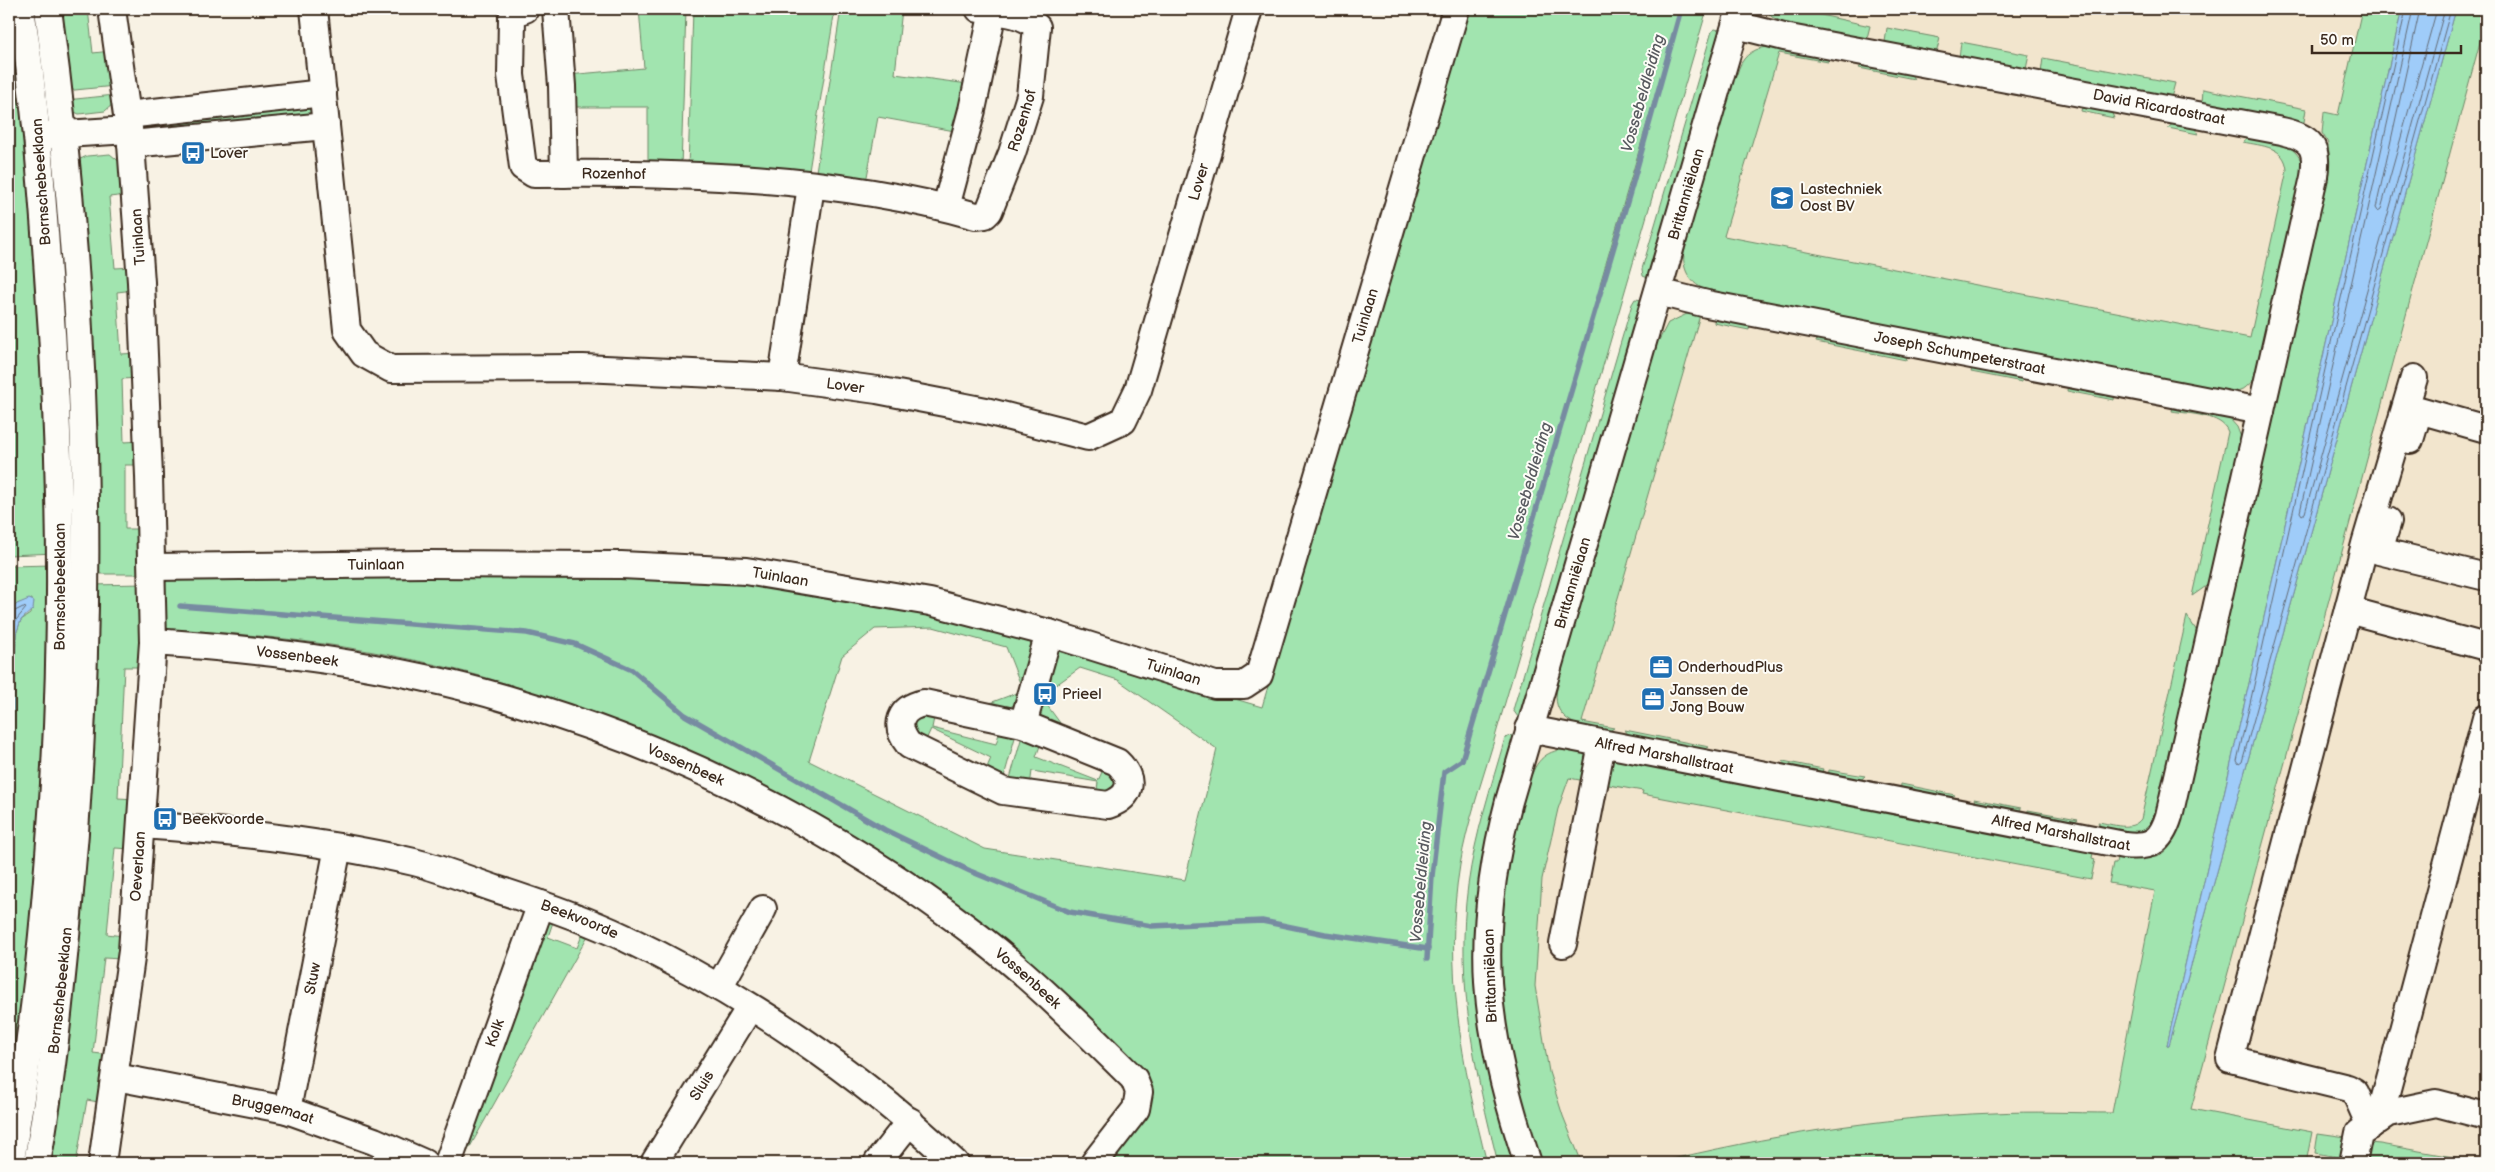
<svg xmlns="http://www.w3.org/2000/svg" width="2495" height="1172" viewBox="0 0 2495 1172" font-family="'Balsamiq Sans',sans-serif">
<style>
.built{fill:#f2e5cd}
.green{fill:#a1e4af;stroke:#6e8766;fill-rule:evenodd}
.water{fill:#9fccf9;stroke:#778ba1}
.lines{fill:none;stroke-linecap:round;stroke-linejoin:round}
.shore{stroke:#636b76;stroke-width:1}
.stream{stroke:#778ba1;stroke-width:5.5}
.minor-casing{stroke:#3b2a1e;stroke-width:30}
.minor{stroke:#fdfcf7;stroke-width:26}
.labels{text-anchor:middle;stroke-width:4;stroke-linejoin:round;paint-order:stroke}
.street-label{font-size:15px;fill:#3b2a1e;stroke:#fdfcf7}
.poi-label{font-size:15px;fill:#3b2a1e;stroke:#fdfcf7;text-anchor:start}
.water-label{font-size:16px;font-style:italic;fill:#595b60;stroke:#fdfcf7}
</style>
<rect width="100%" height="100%" fill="#f8f2e4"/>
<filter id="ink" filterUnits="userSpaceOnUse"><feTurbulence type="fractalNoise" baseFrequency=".02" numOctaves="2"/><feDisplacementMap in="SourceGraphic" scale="10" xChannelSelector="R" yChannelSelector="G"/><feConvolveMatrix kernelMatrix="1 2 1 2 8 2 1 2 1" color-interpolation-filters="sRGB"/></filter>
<g filter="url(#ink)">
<path class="built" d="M1751,9h735v1154h-929l-50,-338z"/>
<g class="green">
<path d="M9,9h8l38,544 -46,2z"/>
<path d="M54,9h34l5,44 18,-2 4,35 -50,5z"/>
<path d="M639,9h47l-5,159 -33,-4v-57h-78l-2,-32 76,-7z"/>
<path d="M693,9h142l-27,168 -120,-9z"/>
<path d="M841,9h61l-7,65 73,10 -8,48 -82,-15 -12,65 -51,-4z"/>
<path d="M1466,9h241l-214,735c-12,40 -26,80 -33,121 -17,101 2,201 27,298h-384l41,-78 -358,-286 -68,-35 -3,6c-63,-28 -126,-58 -192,-81 -112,-37 -240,-54 -358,-60l-7,-36 9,-13 115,-2 409,1 50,3 178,27 114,33 -10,40 -3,1 -14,-36 -73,-20 -58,2 -33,27 -33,105 176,88 200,31 32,-131 -99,-69 -38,-12 -34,24 10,-40 3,-3 17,3 186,55zM1674,31l-41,151 -32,103 -1,-1z"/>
<path d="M1765,9h29l76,17 -3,12 -80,-10v-4l-15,-7z"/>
<path d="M2362,9h40l-235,1036h2l287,-1036h30v11l-295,1089 121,23 -6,31h-650c111,-27 224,-46 338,-50 39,-2 79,0 118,0l43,-222 -46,-8 4,-20h3l1,-6c22,-6 41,13 56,-16l156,-687 -1,-11 -6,-10 2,-21 14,3z"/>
<path d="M1887,28l53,10 -4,16 -50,-9 -1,-3z"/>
<path d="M1715,29l8,2 -73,248 -7,-3 -1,-7 70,-238z"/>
<path d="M1961,42l68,13 -3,14 -3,2 -64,-13z"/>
<path d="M1767,47l58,7 4,5 -1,3 -49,-9 -55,183 526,102 37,-168c-2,-24 -25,-24 -44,-28l9,-8c26,9 45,8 53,37l-47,205 -13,12 -13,5 -523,-98v-4c-19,-6 -29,-23 -24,-42l-3,-2 51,-174 4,1c4,-16 14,-25 30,-27z"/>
<path d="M2043,58l132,25 -4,15 -130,-25z"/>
<path d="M1864,62l44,8 6,9 -55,-11z"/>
<path d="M2203,89l103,20 -2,13 -2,1 -100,-19z"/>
<path d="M115,95l-2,9 -8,7 -26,3 -7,-3 -6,-11z"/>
<path d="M2083,102l26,5 5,11 -33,-7z"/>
<path d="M313,105v12l-165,21 -9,-12z"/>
<path d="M2177,120l15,3 6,11 -30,-6z"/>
<path d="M110,154l11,9 6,32 -18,2 6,71 18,-1 1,23 -17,2 4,62 17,-1 1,25 -17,1 2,63 17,-1 1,24h-17v64h18l1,45h-53l-13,-414 9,-4z"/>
<path d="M1635,299l9,1 -122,418 -4,-1 -5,-7 119,-406z"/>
<path d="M1687,314l13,1 -118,407 32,6 -11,7c-24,-9 -55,-16 -45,-50l-4,-1 101,-345 4,1 9,-17z"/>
<path d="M1715,314l35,7 -1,9 -35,-7z"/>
<path d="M1818,334l90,17 -2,9 -90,-18z"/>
<path d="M1973,364l50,10 -1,8 -51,-10z"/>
<path d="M2068,383l47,9 -1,8 -47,-9z"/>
<path d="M2174,403l55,15 8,9 5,13 -30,142 -20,14 36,-164c-6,-18 -40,-18 -56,-21z"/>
<path d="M52,565l-1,173 -42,399v-367l3,-29 4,-107 5,-14 9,-6 2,-15 -15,5 -8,8v-46z"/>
<path d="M144,584l-3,83h-17l-6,131 17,1 -4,50 -16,-1 -8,86 16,2 -2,23 -17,-1 -11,95 17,2 -6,48 -17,-3 -11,63h-34l49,-578z"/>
<path d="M2187,616l13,20 -38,169c-18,35 -24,29 -60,26l-4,-9c15,2 33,10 43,-3z"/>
<path d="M1019,692l-3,11 -10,7 -19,-6z"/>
<path d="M1042,699l2,2 19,26 -21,-6 -3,-10z"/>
<path d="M935,713l-3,15 64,16 4,-14 16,4 -13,46 -18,-8 6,-14 -60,-29 -6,13 -10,-5 -4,-16 3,-4z"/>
<path d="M1625,730l84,17 -10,6 -67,-13z"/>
<path d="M1513,735l3,1 -19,64 2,311 16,52h-17c-23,-91 -43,-183 -30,-278 7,-50 23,-98 37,-147z"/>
<path d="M1022,736l19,7 -5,14 62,24 6,-14 7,3 8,20 -23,7 2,-15 -66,-11 -2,15 -21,-4z"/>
<path d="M1576,748l11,7 -2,26 -16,-3 -11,31 -16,70 -7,107 14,86 14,44 19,47h-41c-34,-85 -51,-183 -40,-275 5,-38 18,-77 27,-115l4,1c7,-19 23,-28 43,-22z"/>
<path d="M1614,758l477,93 2,2 -1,5 3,1 -4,20 -449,-85 1,-3 -40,-7 7,-25z"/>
<path d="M1783,761l40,8 -2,8 -35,-7z"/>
<path d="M1829,770l36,6 -9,8 -28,-5z"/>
<path d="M1901,784l54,11 -9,6 -46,-9z"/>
<path d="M1974,799l47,9 -2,7 -40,-7z"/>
<path d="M2028,810l50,9 -9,6 -42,-8z"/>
<path d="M554,919l-6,18 29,11 7,-18 6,2 -129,231 84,-241z"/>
<path d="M2318,1133l28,4 -3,21 -28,-5z"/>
<path d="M2369,1143l11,1 106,19h-114l-8,-1z"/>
</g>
<g class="water">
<path d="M2402,9h54l-287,1036h-2z"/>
<path d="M29,599l5,2 -1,8 -12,11 -5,14 -4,107 -3,29v-158l8,-8z"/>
</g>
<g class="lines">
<g class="shore">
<path d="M2406,9l-169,752 2,3 3,-2 209,-753"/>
<path d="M2413,9l-113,503 2,3 3,-2 140,-504"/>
<path d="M2420,9l-44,199 2,3 3,-2 56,-200"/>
<path d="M9,614l14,-7 3,1 -14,17 -3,74"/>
</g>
<g class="stream">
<path d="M180,606l347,27 48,11 57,26 53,45 200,115 85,41 100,41 82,14 110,-5 63,13 103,15"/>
<path d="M1427,959l5,-83 12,-104 18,-12 171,-578 48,-173"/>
</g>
<defs>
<g id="minor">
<path id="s1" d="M314,9l33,321 17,24 27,15 192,-1 199,9 95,13 109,21 102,26 35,-16 15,-31 111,-381"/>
<path id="s2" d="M525,9l-8,3 -5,6 -1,57 12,92 11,7c145,-2 303,2 442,42l9,-1 4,-4 23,-58 18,-57 7,-69c-14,-15 -39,-15 -58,-18"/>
<path d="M556,9l6,77 2,88"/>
<path d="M127,115l196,-22"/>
<path d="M49,135l80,-5"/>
<path d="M131,144l195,-18"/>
<path d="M946,207l26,-97 21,-99"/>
<path id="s3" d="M1658,292l49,12 554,107"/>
<path d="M782,377l29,-191"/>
<path d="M2410,440l9,-30 67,19"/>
<path d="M2388,521l-9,30 107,26"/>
<path id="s4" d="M152,567l274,-3 195,1 125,6 184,31 119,31 166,52h29l15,-10 197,-666"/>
<path d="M2348,610l138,37"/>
<path id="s5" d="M153,642c119,8 239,23 354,57 170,50 331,130 472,238 56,43 105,93 155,142l5,13 -3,17 -42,54"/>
<path d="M924,703l99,21 94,38c19,18 14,35 -9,43l-105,-14 -94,-46c-16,-20 -9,-37 15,-42z"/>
<path d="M1023,724l26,-91"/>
<path id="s6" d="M1529,729l595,116c27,3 37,-3 45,-29l145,-639c4,-30 -2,-39 -32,-46l-498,-94 -48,-12"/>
<path id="s7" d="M141,825c93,6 183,16 273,37 28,7 55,18 82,27 43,14 87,29 127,48 121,57 235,135 332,226"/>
<path d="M1563,944l39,-200"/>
<path d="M719,987l44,-78"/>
<path id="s8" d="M116,1077l171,33 87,31 50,22"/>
<path id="s9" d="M287,1110l51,-263"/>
<path d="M2379,1120l107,-402"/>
<path d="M2370,1126l-15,-34 -7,-4 -118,-29 135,-515 49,-166"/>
<path id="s10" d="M11,1163c5,-42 14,-84 19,-126 10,-69 16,-140 21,-209 14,-184 11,-369 -3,-553 -6,-89 -13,-178 -27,-266"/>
<path id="s11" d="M37,1163c15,-82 23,-165 31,-248 29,-302 21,-606 -20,-906"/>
<path id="s12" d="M102,1163l30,-212 21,-309 -4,-166 -8,-194 -10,-138 -19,-135"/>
<path id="s13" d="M448,1163l93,-259"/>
<path id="s14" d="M654,1163l96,-156"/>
<path d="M877,1163l33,-42"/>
<path id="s15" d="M1528,1163c-45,-132 -55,-226 -19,-362l231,-792"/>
<path d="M2353,1163l6,-30 30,-20 47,-10 50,13"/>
</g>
</defs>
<use href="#minor" class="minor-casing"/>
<use href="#minor" class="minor"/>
</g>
</g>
<defs>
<symbol id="bus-square" viewBox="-11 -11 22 22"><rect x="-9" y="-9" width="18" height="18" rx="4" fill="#1f6fb2" stroke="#fdfcf7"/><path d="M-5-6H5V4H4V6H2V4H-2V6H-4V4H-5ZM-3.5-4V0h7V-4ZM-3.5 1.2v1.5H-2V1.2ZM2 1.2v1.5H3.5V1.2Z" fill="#fff"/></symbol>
<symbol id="school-square" viewBox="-11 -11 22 22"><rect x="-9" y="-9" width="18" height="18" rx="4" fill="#1f6fb2" stroke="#fdfcf7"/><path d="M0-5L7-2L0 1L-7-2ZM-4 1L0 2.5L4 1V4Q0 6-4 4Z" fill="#fff"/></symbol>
<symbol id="office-square" viewBox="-11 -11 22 22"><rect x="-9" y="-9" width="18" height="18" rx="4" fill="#1f6fb2" stroke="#fdfcf7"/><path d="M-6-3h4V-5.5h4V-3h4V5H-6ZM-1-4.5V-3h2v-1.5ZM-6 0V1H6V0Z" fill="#fff"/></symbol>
</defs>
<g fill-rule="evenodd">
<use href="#bus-square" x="179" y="139" width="28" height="28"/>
<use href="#school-square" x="1768" y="184" width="28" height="28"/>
<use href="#office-square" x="1647" y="653" width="28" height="28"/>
<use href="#bus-square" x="1031" y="680" width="28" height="28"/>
<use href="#office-square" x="1639" y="685" width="28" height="28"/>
<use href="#bus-square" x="151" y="805" width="28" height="28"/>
</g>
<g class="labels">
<g class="street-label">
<text transform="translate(2159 107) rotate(11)" y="5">David Ricardostraat</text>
<text dy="5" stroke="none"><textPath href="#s2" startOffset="736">Rozenhof</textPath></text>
<text dy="5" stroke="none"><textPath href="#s2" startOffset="259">Rozenhof</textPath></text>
<text dy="5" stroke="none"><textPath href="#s1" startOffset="1376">Lover</textPath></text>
<text transform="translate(41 182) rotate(-94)" y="5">Bornschebeeklaan</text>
<text dy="5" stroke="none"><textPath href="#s15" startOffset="1001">Brittanniëlaan</textPath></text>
<text transform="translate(138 237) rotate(-94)" y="5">Tuinlaan</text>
<text dy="5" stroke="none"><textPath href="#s4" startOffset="1499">Tuinlaan</textPath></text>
<text dy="5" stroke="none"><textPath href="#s3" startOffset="308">Joseph Schumpeterstraat</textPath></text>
<text dy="5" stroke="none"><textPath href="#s1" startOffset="838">Lover</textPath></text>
<text dy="5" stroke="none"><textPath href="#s4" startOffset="224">Tuinlaan</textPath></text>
<text dy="5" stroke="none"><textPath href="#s4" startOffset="629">Tuinlaan</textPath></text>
<text dy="5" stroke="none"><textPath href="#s15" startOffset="596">Brittanniëlaan</textPath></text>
<text dy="5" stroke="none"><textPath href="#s10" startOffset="579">Bornschebeeklaan</textPath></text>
<text dy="5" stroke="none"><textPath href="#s5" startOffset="145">Vossenbeek</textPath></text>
<text dy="5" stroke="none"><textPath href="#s4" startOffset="1034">Tuinlaan</textPath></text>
<text dy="5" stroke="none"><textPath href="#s6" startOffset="138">Alfred Marshallstraat</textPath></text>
<text dy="5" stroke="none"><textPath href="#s5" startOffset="550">Vossenbeek</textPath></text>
<text dy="5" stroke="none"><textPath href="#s6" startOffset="542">Alfred Marshallstraat</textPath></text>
<text dy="5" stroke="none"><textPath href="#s12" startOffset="299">Oeverlaan</textPath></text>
<text dy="5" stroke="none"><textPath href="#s7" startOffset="451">Beekvoorde</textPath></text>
<text transform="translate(1490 976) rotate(-92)" y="5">Brittanniëlaan</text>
<text dy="5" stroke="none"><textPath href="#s9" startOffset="134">Stuw</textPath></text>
<text dy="5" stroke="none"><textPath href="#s5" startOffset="955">Vossenbeek</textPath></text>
<text dy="5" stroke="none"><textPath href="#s11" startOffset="174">Bornschebeeklaan</textPath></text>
<text dy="5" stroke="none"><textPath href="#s13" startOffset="138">Kolk</textPath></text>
<text dy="5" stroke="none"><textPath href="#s14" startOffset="91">Sluis</textPath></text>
<text dy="5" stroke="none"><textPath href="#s8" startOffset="160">Bruggemaat</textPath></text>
</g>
<g class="poi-label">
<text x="210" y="158">Lover</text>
<text x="1800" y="194">Lastechniek<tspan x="1800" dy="17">Oost BV</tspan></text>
<text x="1678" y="672">OnderhoudPlus</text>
<text x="1670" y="695">Janssen de<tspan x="1670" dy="17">Jong Bouw</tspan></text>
<text x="1062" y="699">Prieel</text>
<text x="182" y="824">Beekvoorde</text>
</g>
<g class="water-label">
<text transform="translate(1642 93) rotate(-74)" y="6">Vossebeldleiding</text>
<text transform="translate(1529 481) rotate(-74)" y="6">Vossebeldleiding</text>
<text transform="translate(1420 882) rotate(-85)" y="6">Vossebeldleiding</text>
</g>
</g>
<rect width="2495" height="1172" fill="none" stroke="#fdfcf7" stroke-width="30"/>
<rect x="15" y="15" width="2465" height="1142" fill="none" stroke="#3b2a1e" stroke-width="2" filter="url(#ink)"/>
<path d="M2312 45v8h149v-8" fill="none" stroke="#3b2a1e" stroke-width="2.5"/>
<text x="2320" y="45" font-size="15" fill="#3b2a1e" stroke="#fdfcf7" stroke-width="4" paint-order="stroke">50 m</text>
</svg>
